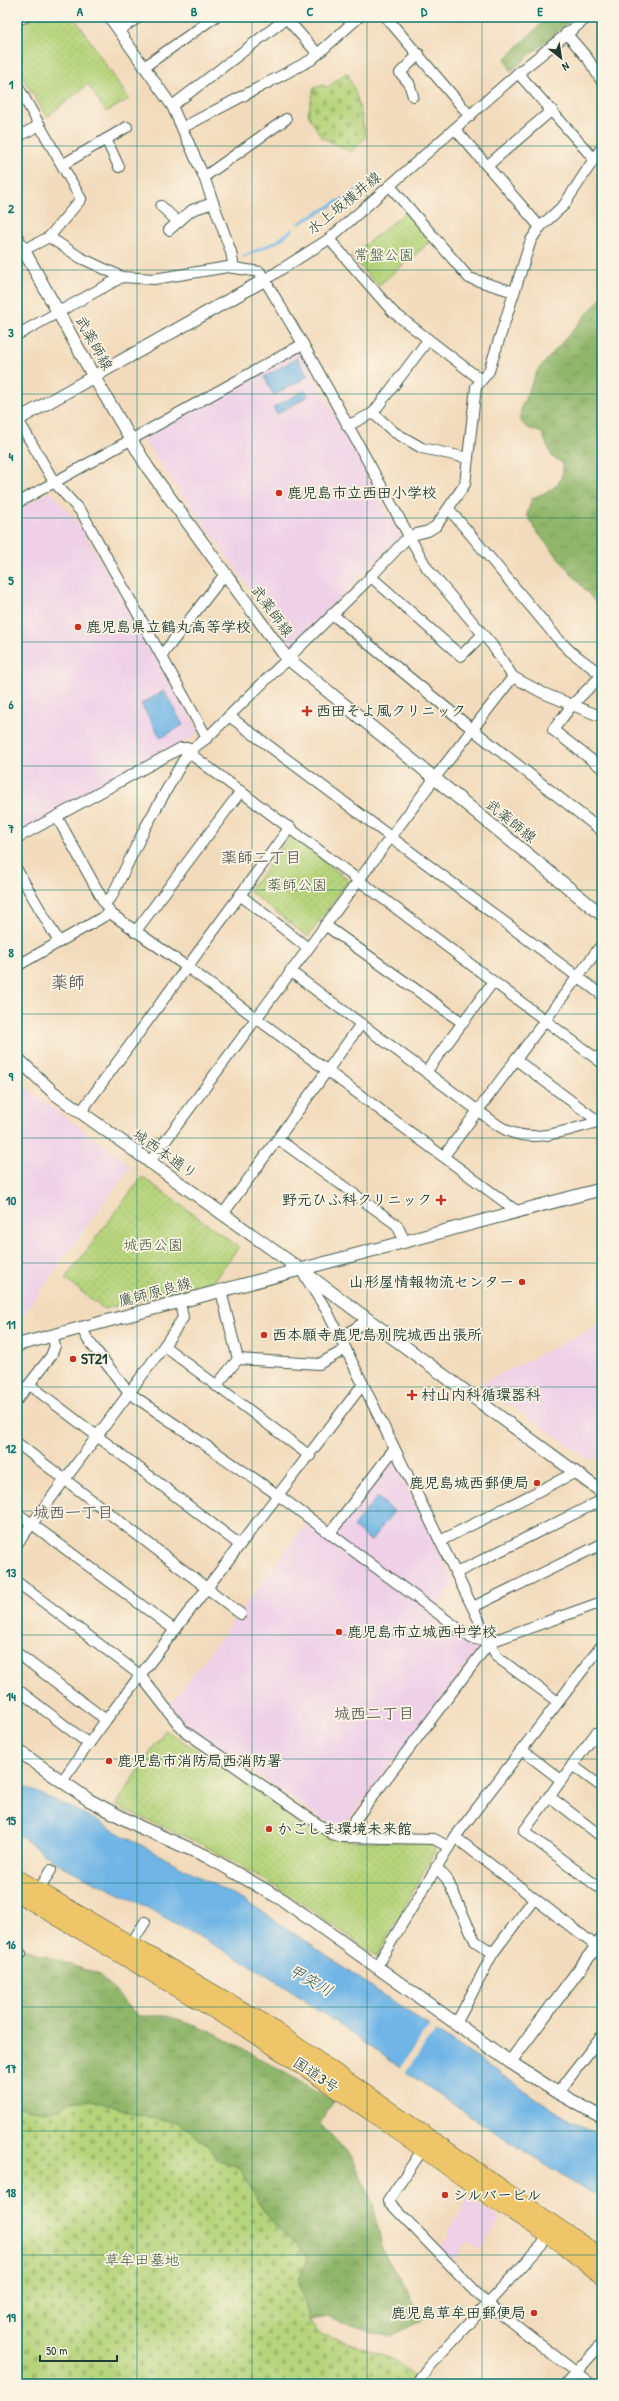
<svg xmlns="http://www.w3.org/2000/svg" width="619" height="2401" viewBox="0 0 619 2401" font-family="'Patrick Hand','Klee One',sans-serif">
<style>
.built{fill:#eed0e7}
.grass{fill:url(#grass-dots);stroke:#6a8858}
.forest{fill:url(#forest-crowns);stroke:#587a50}
.cemetery{fill:url(#cemetery-stones);stroke:#6a8858}
.water{fill:#6fb5e6;stroke:#47798d}
.pier{fill:#f2dbbc}
.lines{fill:none;stroke-linecap:round;stroke-linejoin:round}
.stream{stroke:#6fb5e6;stroke-width:3}
.minor-casing{stroke:#3f5548;stroke-width:12}
.tertiary-casing{stroke:#3f5548;stroke-width:14}
.trunk-casing{stroke:#3f5548;stroke-width:18}
.minor{stroke:#fff;stroke-width:10}
.tertiary{stroke:#fff;stroke-width:12}
.trunk{stroke:#eec569;stroke-width:17}
.grid{fill:none;stroke:#0f766e;stroke-width:1;stroke-opacity:0.55}
.poi-dot{fill:#c8321e;stroke:#fcf5e5;stroke-width:1.5}
.labels{text-anchor:middle;stroke-width:3.5;stroke-linejoin:round;paint-order:stroke}
.street-label{font-size:15px;fill:#1f3d34;stroke:#fcf5e5}
.park-label{font-size:15px;fill:#3d5b42;stroke:#fcf5e5}
.poi-label{font-size:15px;font-weight:bold;fill:#1f3d34;stroke:#fcf5e5;text-anchor:start}
.neighbourhood-label{font-size:16px;font-weight:bold;fill:#646466;stroke:#fcf5e5}
.water-label{font-size:16px;font-style:italic;fill:#335b60;stroke:#fcf5e5}
.quarter-label{font-size:17px;font-weight:bold;fill:#646466;stroke:#fcf5e5}
.neatline{fill:none;stroke:#0f766e;stroke-width:1.5}
.grid-label{font-size:13px;text-anchor:middle;font-weight:bold;fill:#0f766e}
</style>
<defs>
<pattern id="grass-dots" width="8" height="8" patternUnits="userSpaceOnUse"><rect width="8" height="8" fill="#b6d47b"/><path d="M2 2h.1M6 6h.1" fill="none" stroke="#9cb76b" stroke-width="1.8" stroke-linecap="round"/></pattern>
<pattern id="forest-crowns" width="20" height="18" patternUnits="userSpaceOnUse"><rect width="20" height="18" fill="#90b66b"/><path d="M2 6a3 3 0 1 1 6 0M12 15a3 3 0 1 1 6 0" fill="none" stroke="#759559"/></pattern>
<pattern id="cemetery-stones" width="16" height="16" patternUnits="userSpaceOnUse"><rect width="16" height="16" fill="#b6d47b"/><path d="M2 7V4a2 2 0 0 1 4 0v3zM10 15v-3a2 2 0 0 1 4 0v3z" fill="#9cb76b"/></pattern>
</defs>
<rect width="100%" height="100%" fill="#fcf5e5"/>
<filter id="ink" filterUnits="userSpaceOnUse"><feTurbulence type="fractalNoise" baseFrequency=".025" numOctaves="2"/><feDisplacementMap in="SourceGraphic" scale="8" xChannelSelector="R" yChannelSelector="G"/><feConvolveMatrix kernelMatrix="1 2 1 2 8 2 1 2 1" color-interpolation-filters="sRGB"/></filter>
<filter id="wash" filterUnits="userSpaceOnUse"><feTurbulence type="fractalNoise" baseFrequency=".012" numOctaves="4" result="noise"/><feDisplacementMap in="SourceGraphic" scale="16" xChannelSelector="R" yChannelSelector="G"/><feGaussianBlur stdDeviation="0.9" result="paint"/><feColorMatrix in="noise" values="0 0 0 0 0 0 0 0 0 0 0 0 0 0 0 0 0 1.4 0 .05"/><feComposite in="paint" operator="in"/></filter>
<g filter="url(#wash)">
<rect width="100%" height="100%" fill="#f2dbbc"/>
<g class="built">
<path d="M297,350l4,2 100,184 -110,110 -149,-208z"/>
<path d="M50,491l29,33 119,205v5l-181,101v-325z"/>
<path d="M17,1081l114,85 -114,157z"/>
<path d="M602,1324v131l-12,5 -110,-76z"/>
<path d="M389,1460h4l62,124 -25,30 48,36 -134,176 -9,3 -149,-104 -16,-20 137,-182 23,17z"/>
<path d="M469,2198l32,21 -20,30 -13,-8 -15,19 -13,-13 11,-13 -3,-2 1,-4z"/>
</g>
<g class="grass">
<path d="M36,17h38l55,82 -23,13 -18,-28 -41,33 -30,-49v-44z"/>
<path d="M406,212l25,29 -53,45 -27,-30z"/>
<path d="M290,836l59,44 -41,57 -59,-46z"/>
<path d="M142,1177l97,70 -26,34 -109,28 -39,-30z"/>
<path d="M165,1730l177,111 90,2 3,8 -57,104h-3c-53,-38 -105,-75 -163,-105 -31,-17 -65,-28 -96,-45z"/>
</g>
<g class="forest">
<path d="M535,17h40l-64,54 -6,-12 38,-37z"/>
<path d="M602,297v313l-66,-79 -9,-16 5,-17c19,-7 32,-12 31,-35l-11,-6 -10,-24 -16,-6 -6,-7 1,-12 16,-37z"/>
<path d="M17,1946l83,29 38,41h29l50,18 117,67 -14,23 32,33 21,46 10,49 41,67 -35,18 -61,-20 -19,3 -10,-40 8,-22c-7,-13 -18,-18 -28,-29 -17,-18 -27,-39 -39,-61l-24,-9 -11,-17 -29,-20 -27,-4 -58,-18 -22,2 -7,6 -16,3 -29,-4z"/>
</g>
<g class="cemetery">
<path d="M347,72l10,25 9,40 -15,15 -30,-15 -13,-23 6,-26 10,-3 3,3z"/>
<path d="M91,2100l58,18 27,4 29,20 11,17 24,9c12,22 22,43 39,61 10,11 21,16 28,29l-8,22 10,40 14,15 72,24 18,16 4,9h-400v-277l29,4 16,-3 7,-6z"/>
</g>
<g class="water">
<path d="M297,358l11,18 -34,19 -10,-18z"/>
<path d="M305,390l3,6 -31,18 -4,-6z"/>
<path d="M164,691l19,34 -22,13 -20,-34z"/>
<path d="M377,1497l17,14 -23,30 -18,-14z"/>
<path d="M17,1783l65,30 175,95 163,112 143,96 39,21v61l-32,-17 -119,-78 -180,-126 -132,-74 -79,-38 -43,-31z"/>
</g>
<path class="pier" d="M430,2025l7,4 -32,44 -6,-4z"/>
<g class="lines">
<g class="stream">
<path d="M300,223l55,-31 22,-8"/>
<path d="M244,256l34,-15 14,-11"/>
</g>
</g>
</g>
<g filter="url(#ink)">
<g class="lines">
<defs>
<g id="minor">
<path d="M109,17l63,89 32,71 27,75 3,16"/>
<path d="M386,17l84,99"/>
<path d="M287,19l31,35"/>
<path d="M17,20l8,-3"/>
<path d="M119,30l20,-13"/>
<path d="M566,33l22,26 14,23"/>
<path d="M144,67l71,-50"/>
<path d="M518,73l76,86"/>
<path d="M17,85l64,114 -32,38 -25,13"/>
<path d="M413,96l-4,-13 -9,-10 19,-19"/>
<path d="M172,106l116,-89"/>
<path d="M182,128l129,-68 48,-43"/>
<path d="M455,129l85,98"/>
<path d="M17,137l23,-12"/>
<path d="M106,139l13,28"/>
<path d="M602,147l-38,58 -24,22 -9,13 -42,131 -13,16 -11,97 -29,42 -8,5 -19,5 18,32 65,77 21,32 30,16 59,24"/>
<path d="M62,165l65,-38"/>
<path d="M487,166l65,-56"/>
<path d="M204,177l82,-58"/>
<path d="M390,186l79,92 45,14"/>
<path d="M161,206l17,16"/>
<path d="M169,230l23,-20 21,-7"/>
<path d="M49,237l32,21 41,19 32,2 74,-12 32,5 43,72 106,192 -44,47 -136,133 -22,22 -19,14 -43,76 -33,68 -7,7"/>
<path d="M329,239l64,73 88,68"/>
<path d="M266,279l63,-40 189,-166 70,-56"/>
<path d="M17,335l105,-58"/>
<path d="M373,413l21,19 28,16 46,10"/>
<path d="M17,418l37,64 28,31 125,225"/>
<path d="M347,426l26,-13 55,-73"/>
<path d="M17,503l286,-159"/>
<path d="M449,509l109,130 12,12 32,24 -29,29 -20,26 49,38"/>
<path d="M370,576l91,80 21,-21"/>
<path d="M332,614l140,115 130,102"/>
<path d="M162,655l63,-81"/>
<path d="M229,716l373,279"/>
<path d="M188,752l414,311"/>
<path d="M57,817l53,96 77,54 331,245"/>
<path d="M17,838l164,-90h12"/>
<path d="M17,870l42,72"/>
<path d="M240,895l68,53"/>
<path d="M325,925l138,98"/>
<path d="M135,932l106,-141"/>
<path d="M17,966l93,-53"/>
<path d="M290,971l187,139c10,7 20,16 31,21 30,13 64,-3 94,-10"/>
<path d="M515,1059l83,62"/>
<path d="M426,1072l67,-90"/>
<path d="M80,1113l210,-286"/>
<path d="M278,1139l119,86 8,17"/>
<path d="M444,1156l158,-212"/>
<path d="M149,1163l285,-384 79,-102"/>
<path d="M223,1214l138,-190"/>
<path d="M303,1273l24,38 170,346 61,45"/>
<path d="M81,1327l7,13 40,52 150,103 193,143 19,4"/>
<path d="M341,1338l26,-18"/>
<path d="M164,1346l146,110"/>
<path d="M238,1359l81,5 27,-15"/>
<path d="M30,1385l210,160"/>
<path d="M216,1386l22,-27 -17,-68"/>
<path d="M17,1400l34,-44 4,-10 -3,-11"/>
<path d="M17,1443l224,171"/>
<path d="M17,1513l158,117"/>
<path d="M330,1533l64,-84"/>
<path d="M440,1541l136,-69"/>
<path d="M17,1544l147,-198 19,-28 -3,-16"/>
<path d="M456,1573l146,-73"/>
<path d="M17,1582l123,93 43,55 149,104 10,3 92,2 15,8"/>
<path d="M473,1607l129,-63"/>
<path d="M17,1653l89,67"/>
<path d="M17,1689l72,55"/>
<path d="M602,1737l-6,-4 -72,98 78,59"/>
<path d="M522,1750l39,30"/>
<path d="M572,1765l30,22"/>
<path d="M62,1781l44,-61 257,-336"/>
<path d="M549,1796l53,41"/>
<path d="M342,1837l148,-195 112,-40"/>
<path d="M455,1837l141,109"/>
<path d="M436,1867l11,12 28,62 18,12 -37,71"/>
<path d="M39,1890l12,-20"/>
<path d="M131,1944l14,-22"/>
<path d="M17,1949l4,5"/>
<path d="M493,1953l41,-54"/>
<path d="M376,1967l79,-130 147,-192"/>
<path d="M558,2093l44,-58"/>
<path d="M423,2149l-35,52 100,103 103,80"/>
<path d="M423,2384l-3,-6 9,-12 113,-121 7,-15"/>
<path d="M566,2384l36,-41"/>
</g>
<g id="tertiary">
<path d="M17,238l77,139 54,91 138,189 316,258"/>
<path d="M17,420l249,-141"/>
<path d="M17,1058l37,35 247,177 301,222"/>
<path d="M17,1345l585,-156"/>
<path d="M17,1750l72,50 53,28 64,28 77,44 227,162 48,31 44,24"/>
<path d="M510,2062l92,-123"/>
</g>
<g id="trunk">
<path d="M17,1878l244,143 341,237"/>
<path d="M17,1893l236,140 118,79 122,87 71,46 38,31"/>
</g>
</defs>
<use href="#minor" class="minor-casing"/>
<use href="#tertiary" class="tertiary-casing"/>
<use href="#trunk" class="trunk-casing"/>
<use href="#minor" class="minor"/>
<use href="#tertiary" class="tertiary"/>
<use href="#trunk" class="trunk"/>
</g>
</g>
<path class="grid" d="M137,17v2367M252,17v2367M367,17v2367M482,17v2367M17,146h585M17,270h585M17,394h585M17,518h585M17,642h585M17,766h585M17,890h585M17,1014h585M17,1138h585M17,1263h585M17,1387h585M17,1511h585M17,1635h585M17,1759h585M17,1883h585M17,2007h585M17,2131h585M17,2255h585"/>
<g class="poi-dot">
<circle cx="279" cy="493" r="4"/>
<circle cx="78" cy="627" r="4"/>
<path d="M305 705h4v4h4v4h-4v4h-4v-4h-4v-4h4z"/>
<path d="M439 1194h4v4h4v4h-4v4h-4v-4h-4v-4h4z"/>
<circle cx="522" cy="1282" r="4"/>
<circle cx="264" cy="1335" r="4"/>
<circle cx="73" cy="1359" r="4"/>
<path d="M410 1389h4v4h4v4h-4v4h-4v-4h-4v-4h4z"/>
<circle cx="537" cy="1483" r="4"/>
<circle cx="339" cy="1632" r="4"/>
<circle cx="109" cy="1761" r="4"/>
<circle cx="269" cy="1829" r="4"/>
<circle cx="445" cy="2195" r="4"/>
<circle cx="534" cy="2313" r="4"/>
</g>
<g class="labels">
<g class="street-label">
<text transform="translate(344 203) rotate(-39)" y="5">水上坂横井線</text>
<text transform="translate(94 343) rotate(61)" y="5">武薬師線</text>
<text transform="translate(272 611) rotate(54)" y="5">武薬師線</text>
<text transform="translate(511 821) rotate(39)" y="5">武薬師線</text>
<text transform="translate(165 1154) rotate(35)" y="5">城西本通り</text>
<text transform="translate(155 1292) rotate(-15)" y="5">鷹師原良線</text>
<text transform="translate(316 2075) rotate(34)" y="5">国道3号</text>
</g>
<g class="park-label">
<text x="384" y="260">常盤公園</text>
<text x="297" y="890">薬師公園</text>
<text x="153" y="1250">城西公園</text>
<text x="142" y="2265">草牟田墓地</text>
</g>
<g class="poi-label">
<text x="287" y="498">鹿児島市立西田小学校</text>
<text x="86" y="632">鹿児島県立鶴丸高等学校</text>
<text x="316" y="716">西田そよ風クリニック</text>
<text x="432" y="1205" text-anchor="end">野元ひふ科クリニック</text>
<text x="514" y="1287" text-anchor="end">山形屋情報物流センター</text>
<text x="272" y="1340">西本願寺鹿児島別院城西出張所</text>
<text x="81" y="1364">ST21</text>
<text x="421" y="1400">村山内科循環器科</text>
<text x="529" y="1488" text-anchor="end">鹿児島城西郵便局</text>
<text x="347" y="1637">鹿児島市立城西中学校</text>
<text x="117" y="1766">鹿児島市消防局西消防署</text>
<text x="277" y="1834">かごしま環境未来館</text>
<text x="453" y="2200">シルバービル</text>
<text x="526" y="2318" text-anchor="end">鹿児島草牟田郵便局</text>
</g>
<g class="neighbourhood-label">
<text x="261" y="863">薬師二丁目</text>
<text x="73" y="1518">城西一丁目</text>
<text x="374" y="1719">城西二丁目</text>
</g>
<g class="water-label">
<text transform="translate(311 1980) rotate(29)" y="6">甲突川</text>
</g>
<g class="quarter-label">
<text x="68" y="988">薬師</text>
</g>
</g>
<rect width="619" height="2401" fill="none" stroke="#fcf5e5" stroke-width="44"/>
<g transform="translate(561 58) rotate(150)" stroke="#fcf5e5" stroke-width="3" paint-order="stroke">
<path d="M0-3L7 15L0 10L-7 15Z" fill="#1f3d34"/>
<text y="-6" font-size="11" font-weight="bold" text-anchor="middle" fill="#1f3d34">N</text>
</g>
<path d="M40 2355v6h77v-6" fill="none" stroke="#1f3d34" stroke-width="2"/>
<text x="46" y="2355" font-size="12" fill="#1f3d34" stroke="#fcf5e5" stroke-width="3" paint-order="stroke">50 m</text>
<rect x="22" y="22" width="575" height="2357" class="neatline"/>
<g class="grid-label">
<text x="80" y="16">A</text>
<text x="194" y="16">B</text>
<text x="310" y="16">C</text>
<text x="424" y="16">D</text>
<text x="540" y="16">E</text>
<text x="11" y="89">1</text>
<text x="11" y="213">2</text>
<text x="11" y="337">3</text>
<text x="11" y="461">4</text>
<text x="11" y="585">5</text>
<text x="11" y="709">6</text>
<text x="11" y="833">7</text>
<text x="11" y="957">8</text>
<text x="11" y="1081">9</text>
<text x="11" y="1205">10</text>
<text x="11" y="1329">11</text>
<text x="11" y="1453">12</text>
<text x="11" y="1577">13</text>
<text x="11" y="1701">14</text>
<text x="11" y="1825">15</text>
<text x="11" y="1949">16</text>
<text x="11" y="2073">17</text>
<text x="11" y="2197">18</text>
<text x="11" y="2322">19</text>
</g>
</svg>
